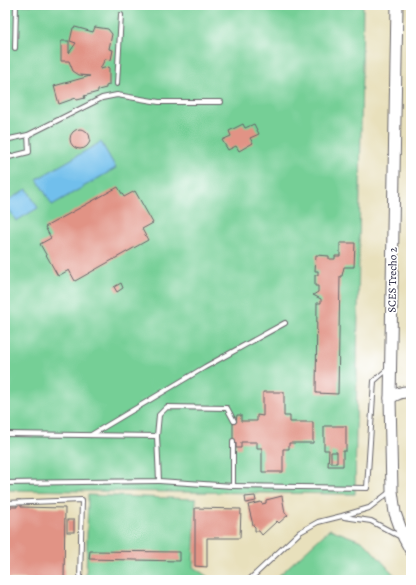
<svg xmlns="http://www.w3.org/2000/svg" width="416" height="585" viewBox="0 0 416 585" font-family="Alegreya,serif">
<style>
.green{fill:#75cf96;stroke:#4c7868}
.water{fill:#71bfec;stroke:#4a7094}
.building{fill:#e19385;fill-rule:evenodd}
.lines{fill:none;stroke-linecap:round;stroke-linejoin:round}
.service-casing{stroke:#676468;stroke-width:6}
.secondary-casing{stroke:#676468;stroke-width:13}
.service{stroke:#fff;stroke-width:4}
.secondary{stroke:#fff;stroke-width:11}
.labels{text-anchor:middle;stroke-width:3.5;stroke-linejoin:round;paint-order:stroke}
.street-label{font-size:11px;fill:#22223b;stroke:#fff}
</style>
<rect width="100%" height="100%" fill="#fff"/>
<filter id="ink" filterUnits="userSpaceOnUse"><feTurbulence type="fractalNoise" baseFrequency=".025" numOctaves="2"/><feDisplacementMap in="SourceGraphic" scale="8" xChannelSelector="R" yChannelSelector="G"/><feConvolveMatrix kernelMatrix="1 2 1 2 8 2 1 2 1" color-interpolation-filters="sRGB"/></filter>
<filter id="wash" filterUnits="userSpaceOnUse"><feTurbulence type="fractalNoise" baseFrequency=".012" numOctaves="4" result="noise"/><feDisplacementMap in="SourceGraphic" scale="16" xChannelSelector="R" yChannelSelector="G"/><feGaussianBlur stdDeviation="0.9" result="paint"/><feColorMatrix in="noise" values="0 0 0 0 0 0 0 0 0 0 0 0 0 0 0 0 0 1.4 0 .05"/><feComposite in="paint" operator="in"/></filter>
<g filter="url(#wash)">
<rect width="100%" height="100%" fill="#e8e0bc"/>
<g class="green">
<path d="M5,5h358l-8,489 -350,-4z"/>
<path d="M88,495l108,4 -3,68 20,13h-127z"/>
<path d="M330,529l34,13 35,38h-125z"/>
</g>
<g class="water">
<path d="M101,142l15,26 -64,37 -15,-26z"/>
<path d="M27,189l11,19 -22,13 -11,-19z"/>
</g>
<g id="blocks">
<g class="building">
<path d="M75,27l18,5 2,-5 13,2 4,5 -3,15 4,1 -2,10 -6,-1 -5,10 9,-2v18l-3,1v2l-8,2v2l-14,4 1,2 -8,2 -1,-2 -17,6 -5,-18 36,-10 -11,-1 -6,-4 -4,-10h-8v-20h8v12l7,-10 -6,-2 3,-13z"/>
<path d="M243,124l2,4 9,-4 5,10 -9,4 3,5 -14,8 -3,-5 -8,4 -6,-10 9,-4 -2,-5z"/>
<circle cx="80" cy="139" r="10"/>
<path d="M118,187l6,10 11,-6 18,32 -11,6 6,11 -73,41 -6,-11 -11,6 -18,-32 11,-6 -6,-11z"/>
<path d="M340,243h15l-1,24h-10l-2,9h-2l-2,118 -22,-1 1,-90h4v-4l-8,-4 5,-3v-6h-3v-11h3v-4h-3l1,-16 13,1v3h6v-3h5z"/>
<path d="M121,283l2,5 -6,4 -3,-5z"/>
<path d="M263,392h21v24h6v6h23v21h-24v6h-6v23h-21v-24h-5v-6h-16v6h-5v-6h-3v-21h3l1,-6h4v6h16v-6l6,1z"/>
<path d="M324,426h22v25h-3v15h-15l1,-16h-5zM331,452h6v11h-6z"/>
<path d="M255,496l1,5 -10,2 -1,-6z"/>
<path d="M282,496l3,17 3,2 -9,8 -2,-2 -15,14 -3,-4h-4v-4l-2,-2 -5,-20 13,-3 1,2 4,-1v-3z"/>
<path d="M17,500h4v7l44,1 -1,72 -59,-1v-72h12z"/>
<path d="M195,508l46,1 -1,29h-33v29l-12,-1z"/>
<rect x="67" y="520" width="7" height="12"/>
<path d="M90,551l90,1v9l-91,-2z"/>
</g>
</g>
</g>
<g filter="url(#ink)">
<use href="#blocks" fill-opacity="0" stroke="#676468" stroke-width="1"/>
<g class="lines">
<defs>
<g id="service">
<path d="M15,48l1,-43"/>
<path d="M117,84l4,-69"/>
<path d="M5,140l23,-5 74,-37 15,-3 42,7h62"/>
<path d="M5,158l24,-6 -1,-17"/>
<path d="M5,434l152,2"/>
<path d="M91,435l114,-68 80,-44"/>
<path d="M159,481l74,5v-45"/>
<path d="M5,483l154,-2 -2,-45 2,-21 8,-8 60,1 7,13"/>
<path d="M233,486l134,2 7,-107 15,-13"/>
<path d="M5,503l77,-3 -2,80"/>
<path d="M344,517l27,4 30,16"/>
<path d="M249,580l51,-48 18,-10 24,-6 27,-8 22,-17"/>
</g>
<g id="secondary">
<path d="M397,5l-7,393 2,93 3,22 9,25 7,13"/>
<path d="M390,398c7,-4 14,-8 21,-5"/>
</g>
</defs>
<use href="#service" class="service-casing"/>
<use href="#secondary" class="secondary-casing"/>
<use href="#service" class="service"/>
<use href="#secondary" class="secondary"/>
</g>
</g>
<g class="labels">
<g class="street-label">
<text transform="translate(392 280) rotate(-89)" y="4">SCES Trecho 2</text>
</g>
</g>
<rect width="416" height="585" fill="none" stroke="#fff" stroke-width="20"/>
</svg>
